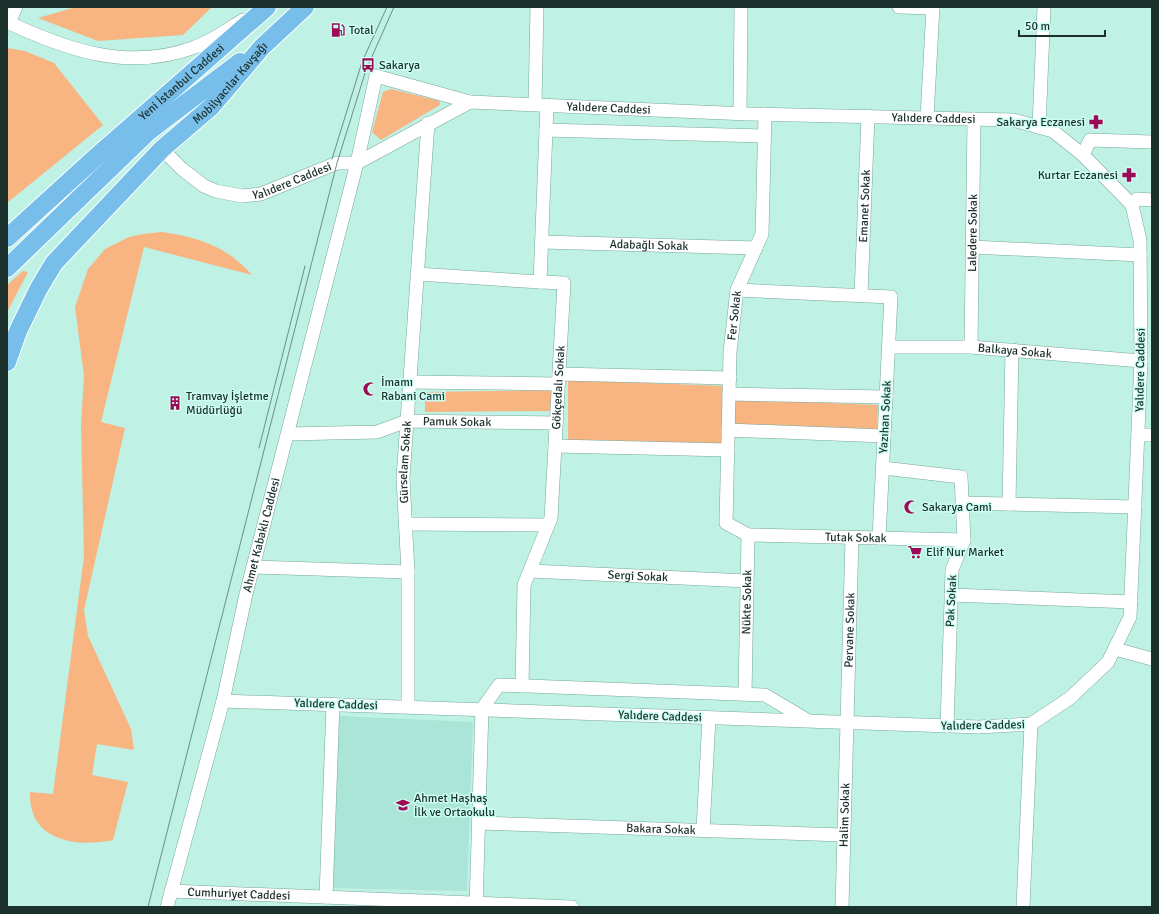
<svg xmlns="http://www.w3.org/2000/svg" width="1159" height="914" viewBox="0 0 1159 914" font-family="Signika,sans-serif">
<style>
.built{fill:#aae5d7}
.green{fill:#f8b582}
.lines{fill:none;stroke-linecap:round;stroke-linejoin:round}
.minor-casing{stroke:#77a89c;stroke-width:14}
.highway-casing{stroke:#fff;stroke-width:20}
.minor{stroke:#fff;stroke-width:13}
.highway{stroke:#78beeb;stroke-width:18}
.tram{stroke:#6d8f87;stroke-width:1}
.labels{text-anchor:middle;stroke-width:3;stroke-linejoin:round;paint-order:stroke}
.poi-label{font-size:12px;fill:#1c302c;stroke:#ccfff2;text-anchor:start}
.street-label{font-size:12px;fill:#1c302c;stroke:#ccfff2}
</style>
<rect width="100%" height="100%" fill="#bff1e4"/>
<path class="built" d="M339,716l134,6 -6,169 -135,-3z"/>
<g class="green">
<path d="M76,7h136l-29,28 -85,6 -60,-23z"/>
<path d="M7,48l18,3 29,12 49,62 -96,78z"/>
<path d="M391,89l45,11 4,2v3l-59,35 -9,-8 11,-40z"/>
<path d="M162,232c36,5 66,15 90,43l-108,-28 -43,175 24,6 -41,182 4,26 43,93 3,21 -37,-6 -5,31 36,7 -15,58c-38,8 -85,0 -83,-48l23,2 31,-238 -3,-130 3,-50 -9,-69 13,-38 17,-20 24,-12 14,-3z"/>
<path d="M23,271l5,1 -21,40v-27z"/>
<path d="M568,380l157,6 -2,59 -155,-3z"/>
<path d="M551,390l1,21 -127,1v-20z"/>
<path d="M735,399l143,6 -1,25 -142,-6z"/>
</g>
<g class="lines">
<defs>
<g id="minor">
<path d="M899,7l34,1"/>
<path d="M7,22c60,28 122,50 188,25 17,-6 32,-17 48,-27"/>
<path d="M9,23l7,-16"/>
<path d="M535,104l2,-97"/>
<path d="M740,113l1,-106"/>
<path d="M927,118l6,-111"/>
<path d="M1039,127l5,-120"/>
<path d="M546,130l218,6"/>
<path id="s1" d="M162,149l20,20 22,17 12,5 26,5 19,-2 76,-31h20l113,-61 278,12 265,6 40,11 30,24 49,50 8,35 1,121 -11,256 -22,45 -38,36 -39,26 -52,3 -756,-26"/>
<path d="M1083,155l7,-15 62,2"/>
<path d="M1132,205l5,-6 15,1"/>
<path id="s2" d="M542,242l214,6"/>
<path d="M972,247l168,8"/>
<path d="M417,274l123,8"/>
<path d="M737,290l154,7 -12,241"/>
<path id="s3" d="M861,295l7,-179"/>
<path id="s4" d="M889,347h82l170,14"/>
<path id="s5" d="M971,347l3,-228"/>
<path d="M559,374l171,4"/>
<path d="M410,382l148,2"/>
<path d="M729,394l157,3"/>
<path d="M728,430l156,6"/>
<path id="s6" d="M288,434l89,-2 30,-11 149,2"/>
<path d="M1138,435h14"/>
<path d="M555,446l173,4"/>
<path d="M883,468l78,9 3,63 -12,30 -5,156"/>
<path d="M962,503l173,4"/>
<path d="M1009,504l3,-154"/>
<path d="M406,524l142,1"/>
<path id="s7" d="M748,535l216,5"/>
<path d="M253,567l155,5"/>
<path id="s8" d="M530,571l217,10"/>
<path d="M951,595l180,7"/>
<path d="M1115,649l37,10"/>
<path id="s9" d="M522,686l2,-101 27,-67 13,-235 -24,-1 7,-177"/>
<path id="s10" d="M745,694l3,-159 -22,-12 4,-171 7,-62 25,-56 3,-120"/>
<path id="s11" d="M408,706v-134l-5,-94 25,-355"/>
<path id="s12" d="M479,823l364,12"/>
<path d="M703,830l6,-112"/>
<path id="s13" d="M171,891l401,16"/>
<path d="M326,897l7,-193"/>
<path id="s14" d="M167,907l56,-206 23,-107 111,-431 19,-87 94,26"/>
<path d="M476,907l6,-198 17,-24 266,10 42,25"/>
<path id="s15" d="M842,907l10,-369"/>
<path d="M1023,907l8,-183"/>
</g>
<g id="highway">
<path id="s16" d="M7,238l89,-81 171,-150"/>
<path d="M7,268l142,-137 91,-69"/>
<path id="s17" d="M7,362l11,-31 21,-43 15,-25 108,-114 49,-42 51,-60 43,-40"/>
</g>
</defs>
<use href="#minor" class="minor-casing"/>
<use href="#highway" class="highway-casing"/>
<use href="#minor" class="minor"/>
<use href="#highway" class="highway"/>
<g class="tram">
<path d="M332,159l30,-97 25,-55"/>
<path d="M259,448l46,-182"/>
<path d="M148,907l189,-744 29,-93 28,-63"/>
</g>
</g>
<defs>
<symbol id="fuel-bare" viewBox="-9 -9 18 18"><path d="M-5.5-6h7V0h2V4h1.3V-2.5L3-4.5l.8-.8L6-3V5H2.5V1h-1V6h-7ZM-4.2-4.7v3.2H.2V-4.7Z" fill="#9d0a56" stroke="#ccfff2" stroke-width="2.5" paint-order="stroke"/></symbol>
<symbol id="bus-bare" viewBox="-9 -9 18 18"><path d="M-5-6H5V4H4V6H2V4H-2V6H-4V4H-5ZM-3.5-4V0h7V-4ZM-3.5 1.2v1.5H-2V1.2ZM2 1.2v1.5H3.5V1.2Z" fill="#9d0a56" stroke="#ccfff2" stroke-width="2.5" paint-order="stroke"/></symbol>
<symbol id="pharmacy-bare" viewBox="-9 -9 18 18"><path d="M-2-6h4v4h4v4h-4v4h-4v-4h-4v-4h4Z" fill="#9d0a56" stroke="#ccfff2" stroke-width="2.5" paint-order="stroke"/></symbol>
<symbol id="mosque-bare" viewBox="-9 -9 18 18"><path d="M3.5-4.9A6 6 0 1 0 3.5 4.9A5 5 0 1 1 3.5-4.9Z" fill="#9d0a56" stroke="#ccfff2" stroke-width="2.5" paint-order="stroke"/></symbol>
<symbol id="building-bare" viewBox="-9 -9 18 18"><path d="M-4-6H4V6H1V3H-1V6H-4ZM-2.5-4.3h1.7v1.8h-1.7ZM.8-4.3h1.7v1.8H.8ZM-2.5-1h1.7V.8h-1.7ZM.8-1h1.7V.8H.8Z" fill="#9d0a56" stroke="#ccfff2" stroke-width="2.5" paint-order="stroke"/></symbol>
<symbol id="supermarket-bare" viewBox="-9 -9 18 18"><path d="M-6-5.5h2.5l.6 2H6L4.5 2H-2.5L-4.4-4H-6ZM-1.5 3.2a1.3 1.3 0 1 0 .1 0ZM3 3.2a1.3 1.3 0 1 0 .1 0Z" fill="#9d0a56" stroke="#ccfff2" stroke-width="2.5" paint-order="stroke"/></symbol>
<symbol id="school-bare" viewBox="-9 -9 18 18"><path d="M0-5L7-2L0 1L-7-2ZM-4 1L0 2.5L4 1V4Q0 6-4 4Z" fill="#9d0a56" stroke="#ccfff2" stroke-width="2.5" paint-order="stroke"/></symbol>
</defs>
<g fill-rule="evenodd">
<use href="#fuel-bare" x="328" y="20" width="20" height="20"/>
<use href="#bus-bare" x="358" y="55" width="20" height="20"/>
<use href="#pharmacy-bare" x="1086" y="112" width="20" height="20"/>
<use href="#pharmacy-bare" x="1119" y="165" width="20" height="20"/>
<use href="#mosque-bare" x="360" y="379" width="20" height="20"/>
<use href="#building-bare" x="165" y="393" width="20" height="20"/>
<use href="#mosque-bare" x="901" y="497" width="20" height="20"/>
<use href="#supermarket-bare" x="905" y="542" width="20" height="20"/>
<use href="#school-bare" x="393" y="795" width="20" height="20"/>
</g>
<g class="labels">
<g class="poi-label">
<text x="349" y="34">Total</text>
<text x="379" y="69">Sakarya</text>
<text x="1085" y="126" text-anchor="end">Sakarya Eczanesi</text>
<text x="1118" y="179" text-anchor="end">Kurtar Eczanesi</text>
<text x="381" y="386">İmamı<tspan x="381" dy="14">Rabani Cami</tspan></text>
<text x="186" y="400">Tramvay İşletme<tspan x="186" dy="14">Müdürlüğü</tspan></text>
<text x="922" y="511">Sakarya Cami</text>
<text x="926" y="556">Elif Nur Market</text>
<text x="414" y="802">Ahmet Haşhaş<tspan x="414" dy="14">İlk ve Ortaokulu</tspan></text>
</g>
<g class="street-label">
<text dy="4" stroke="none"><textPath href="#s16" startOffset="234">Yeni İstanbul Caddesi</textPath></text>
<text dy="4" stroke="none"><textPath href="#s17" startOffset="362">Mobilyacılar Kavşağı</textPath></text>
<text dy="4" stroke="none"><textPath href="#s1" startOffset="484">Yalıdere Caddesi</textPath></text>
<text dy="4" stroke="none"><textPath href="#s1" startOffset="809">Yalıdere Caddesi</textPath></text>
<text dy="4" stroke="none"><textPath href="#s1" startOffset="148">Yalıdere Caddesi</textPath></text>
<text dy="4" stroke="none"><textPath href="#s3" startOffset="89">Emanet Sokak</textPath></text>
<text dy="4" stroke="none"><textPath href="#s5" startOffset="114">Laledere Sokak</textPath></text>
<text dy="4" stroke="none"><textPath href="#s2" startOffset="107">Adabağlı Sokak</textPath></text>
<text dy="4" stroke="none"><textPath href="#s10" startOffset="392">Fer Sokak</textPath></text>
<text dy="4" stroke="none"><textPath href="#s4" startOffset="126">Balkaya Sokak</textPath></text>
<text transform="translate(1140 370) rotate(-89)" y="4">Yalıdere Caddesi</text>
<text dy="4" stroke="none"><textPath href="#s9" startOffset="304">Gökçedalı Sokak</textPath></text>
<text transform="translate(885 417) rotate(-87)" y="4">Yazıhan Sokak</text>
<text dy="4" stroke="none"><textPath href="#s6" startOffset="171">Pamuk Sokak</textPath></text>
<text dy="4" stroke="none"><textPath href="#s11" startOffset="244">Gürselam Sokak</textPath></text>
<text dy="4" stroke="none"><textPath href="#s14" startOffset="384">Ahmet Kabaklı Caddesi</textPath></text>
<text dy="4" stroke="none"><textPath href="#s7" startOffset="108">Tutak Sokak</textPath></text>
<text dy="4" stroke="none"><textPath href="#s8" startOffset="108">Sergi Sokak</textPath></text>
<text transform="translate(951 601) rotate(-87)" y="4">Pak Sokak</text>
<text dy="4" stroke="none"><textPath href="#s10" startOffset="92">Nükte Sokak</textPath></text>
<text dy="4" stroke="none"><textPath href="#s15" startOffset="277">Pervane Sokak</textPath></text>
<text transform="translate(336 704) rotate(2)" y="4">Yalıdere Caddesi</text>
<text transform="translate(660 716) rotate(2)" y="4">Yalıdere Caddesi</text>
<text transform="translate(983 725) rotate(-1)" y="4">Yalıdere Caddesi</text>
<text dy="4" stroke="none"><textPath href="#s15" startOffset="92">Halim Sokak</textPath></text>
<text dy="4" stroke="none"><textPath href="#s12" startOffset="182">Bakara Sokak</textPath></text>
<text dy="4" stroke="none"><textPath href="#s13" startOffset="68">Cumhuriyet Caddesi</textPath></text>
</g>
</g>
<rect width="1159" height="914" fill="none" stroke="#1c302c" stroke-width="16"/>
<path d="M1019 30v6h86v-6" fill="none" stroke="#1c302c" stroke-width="2"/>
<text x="1025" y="30" font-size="12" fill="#1c302c" stroke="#ccfff2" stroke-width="3" paint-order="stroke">50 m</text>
</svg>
